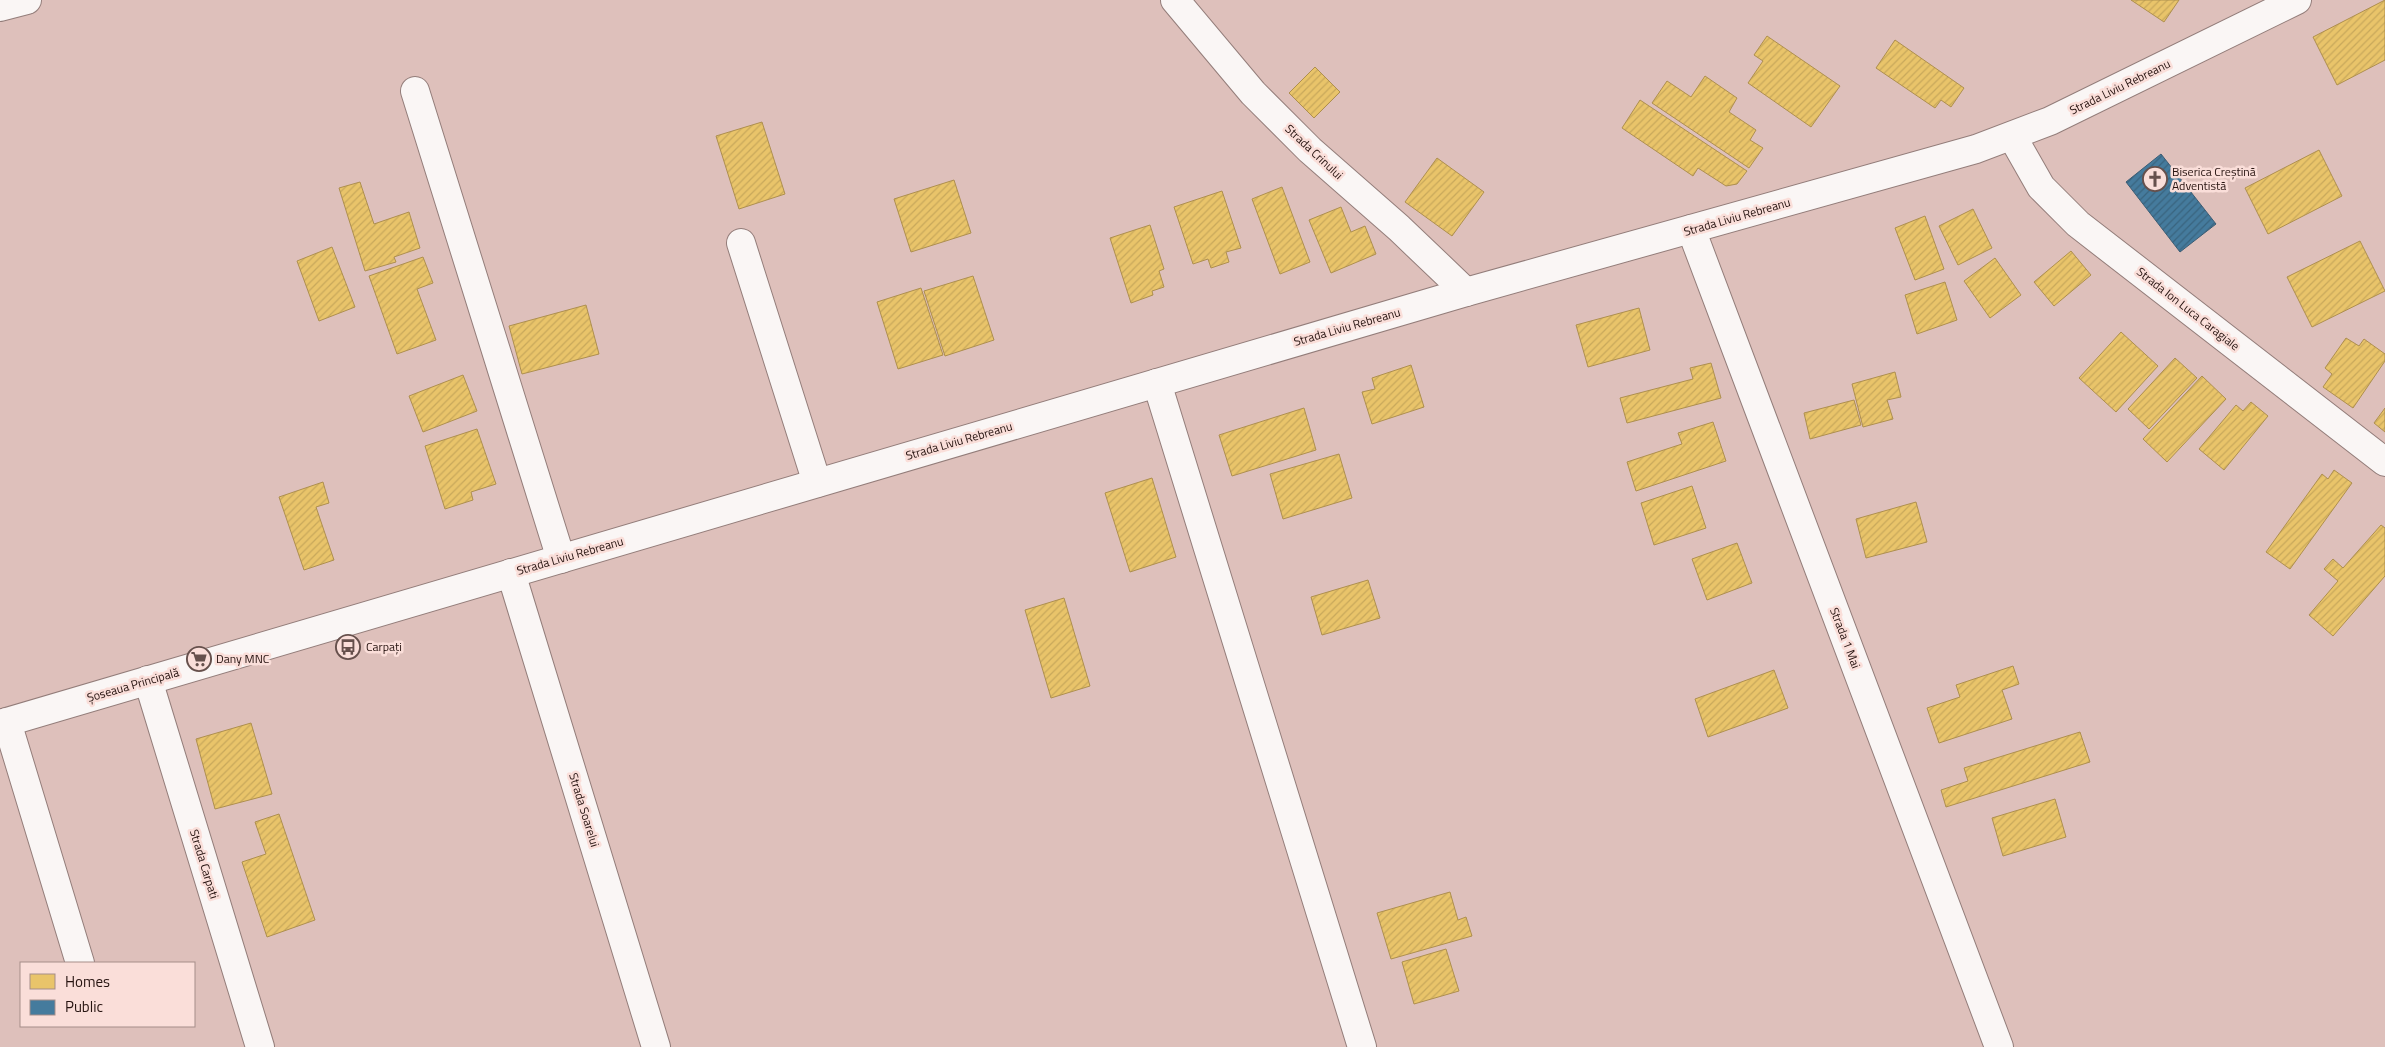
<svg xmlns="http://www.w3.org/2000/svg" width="2385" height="1047" viewBox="0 0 2385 1047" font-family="'Titillium Web',sans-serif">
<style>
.homes{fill:url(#homes-hatch);stroke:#ae8f4f}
.public{fill:url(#public-hatch);stroke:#3c5c73}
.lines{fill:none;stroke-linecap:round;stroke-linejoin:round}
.minor-casing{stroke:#937d7a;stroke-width:30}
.major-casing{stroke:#937d7a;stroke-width:30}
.minor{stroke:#faf6f5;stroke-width:28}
.major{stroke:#faf6f5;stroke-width:28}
.labels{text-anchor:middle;stroke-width:5;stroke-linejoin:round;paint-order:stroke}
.street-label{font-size:12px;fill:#261310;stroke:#faded9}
.poi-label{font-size:12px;fill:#261310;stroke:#faded9;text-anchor:start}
</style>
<defs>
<pattern id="homes-hatch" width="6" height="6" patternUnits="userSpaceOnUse" patternTransform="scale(1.25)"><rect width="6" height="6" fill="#e9c46a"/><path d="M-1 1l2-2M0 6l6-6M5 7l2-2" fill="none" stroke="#c8a85b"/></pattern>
<pattern id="public-hatch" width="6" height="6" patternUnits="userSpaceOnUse" patternTransform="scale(1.25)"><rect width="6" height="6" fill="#457b9d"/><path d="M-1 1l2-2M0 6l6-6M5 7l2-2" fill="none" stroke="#39647f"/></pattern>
</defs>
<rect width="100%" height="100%" fill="#dec0bb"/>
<g class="homes">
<path d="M2131,0h48l-15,22z"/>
<path d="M2385,0v60l-48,25 -24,-48z"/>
<path d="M1767,36l73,50 -29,41 -63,-44 15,-22 -9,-6z"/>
<path d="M1895,40l69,48 -13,19 -10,-7 -6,8 -59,-40z"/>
<path d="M1315,67l25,25 -26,26 -25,-25z"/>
<path d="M1705,76l32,22 -8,14 27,18 -6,10 13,8 -14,20 -97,-65 15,-22 24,16z"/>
<path d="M1640,100l107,71 -10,13 -11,2 -28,-18 -5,8 -71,-48z"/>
<path d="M762,122l23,72 -46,15 -23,-73z"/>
<path d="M2319,150l23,46 -74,38 -23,-46z"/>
<path d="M1437,158l47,34 -32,44 -47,-34z"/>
<path d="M954,180l17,53 -60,19 -17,-53z"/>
<path d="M360,182l14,42 35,-12 11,36 -26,9 2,5 -31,9 -26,-83z"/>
<path d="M1282,187l28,75 -30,12 -28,-75z"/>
<path d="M1222,191l19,57 -15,4 3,10 -18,6 -3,-9 -15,5 -19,-57z"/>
<path d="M1341,207l10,25 14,-6 11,28 -45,19 -22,-53z"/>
<path d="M1973,209l19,39 -34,17 -19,-39z"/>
<path d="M1925,216l19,53 -29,11 -20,-52z"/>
<path d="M1150,225l14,44 -5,2 5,16 -12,4 1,4 -22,8 -21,-65z"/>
<path d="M2360,241l25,50 -73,36 -25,-50z"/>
<path d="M332,247l23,60 -36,14 -22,-60z"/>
<path d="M2071,251l20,24 -37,31 -20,-24z"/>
<path d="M423,257l10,26 -16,6 19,51 -39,14 -28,-78z"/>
<path d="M1995,258l26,37 -31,23 -26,-37z"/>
<path d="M973,276l21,64 -49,16 -21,-65z"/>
<path d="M1945,282l12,38 -40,14 -12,-39z"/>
<path d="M921,288l22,67 -45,14 -21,-67z"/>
<path d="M586,305l13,49 -77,20 -13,-48z"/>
<path d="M1639,308l11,42 -62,17 -12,-42z"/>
<path d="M2121,332l37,34 -42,46 -37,-34z"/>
<path d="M2346,338l13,8 5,-7 21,15v7l-32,47 -30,-21 9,-13 -7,-6z"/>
<path d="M2175,358l22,20 -48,51 -21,-20z"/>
<path d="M1711,363l10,35 -94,25 -7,-25 73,-19 -3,-11z"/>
<path d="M1411,365l13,42 -52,17 -10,-32 13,-3 -3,-11z"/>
<path d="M1895,372l6,25 -14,3 6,19 -30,8 -11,-43z"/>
<path d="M463,375l14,36 -54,21 -14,-36z"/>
<path d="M2202,376l24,23 -59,63 -24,-23z"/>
<path d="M1854,400l7,25 -51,14 -6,-26z"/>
<path d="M2251,402l17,14 -44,54 -25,-21 37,-44 7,6z"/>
<path d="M1304,408l12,42 -84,26 -13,-41z"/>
<path d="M2385,408v24l-11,-9z"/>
<path d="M1713,422l13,39 -90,30 -9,-29 55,-18 -4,-11z"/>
<path d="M477,429l19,55 -25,8 2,8 -28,9 -20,-63z"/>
<path d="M1339,454l13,44 -69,21 -13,-45z"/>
<path d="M2334,470l18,13 -62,86 -24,-17 56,-78 6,5z"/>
<path d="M1152,478l24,79 -46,15 -25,-79z"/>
<path d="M323,482l6,21 -13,4 18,53 -30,10 -25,-73z"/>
<path d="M1692,486l14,42 -52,17 -13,-42z"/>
<path d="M1916,502l11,40 -61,16 -10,-39z"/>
<path d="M2381,525l4,3v48l-52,60 -24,-21 29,-34 -14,-12 9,-10 10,9z"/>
<path d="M1737,543l15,40 -45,17 -15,-41z"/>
<path d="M1368,580l12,38 -58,17 -11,-38z"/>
<path d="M1064,598l26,88 -39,12 -26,-88z"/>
<path d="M2013,666l6,18 -17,6 10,29 -73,24 -12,-35 33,-11 -4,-12z"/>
<path d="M1774,670l14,38 -80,29 -13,-38z"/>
<path d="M251,723l21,71 -57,15 -19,-70z"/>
<path d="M2080,732l10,30 -144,45 -5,-17 27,-9 -4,-13z"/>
<path d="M2055,799l11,38 -63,19 -11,-38z"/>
<path d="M279,814l36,106 -48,17 -25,-75 24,-8 -11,-32z"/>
<path d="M1450,892l8,28 8,-3 6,19 -81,23 -14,-46z"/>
<path d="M1446,949l13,42 -45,13 -12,-42z"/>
</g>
<path class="public" d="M2161,154l55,70 -36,28 -54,-70z"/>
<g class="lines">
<defs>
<g id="minor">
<path d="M1175,0l78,93 57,57 89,78 67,64"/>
<path d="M0,7l27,-7"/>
<path d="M415,91l146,468"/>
<path d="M2012,136l29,51 37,37 307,238"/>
<path d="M1691,229l308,818"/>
<path d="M741,243l76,240"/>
<path d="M1157,383l205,664"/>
<path d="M511,573l145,474"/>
<path d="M148,680l112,367"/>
<path d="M7,722l73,241"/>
</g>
<path id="major" d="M0,724l1466,-432 510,-143 74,-28 247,-121"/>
</defs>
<use href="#minor" class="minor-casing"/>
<use href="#major" class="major-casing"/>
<use href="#minor" class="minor"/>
<use href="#major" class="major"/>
</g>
<defs>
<symbol id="church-ring" viewBox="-11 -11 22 22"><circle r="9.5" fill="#faded9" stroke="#66504c" stroke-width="1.5"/><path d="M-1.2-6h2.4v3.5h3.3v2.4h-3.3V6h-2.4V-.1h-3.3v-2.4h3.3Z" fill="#66504c"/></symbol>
<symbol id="bus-ring" viewBox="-11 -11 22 22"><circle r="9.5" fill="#faded9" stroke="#66504c" stroke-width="1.5"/><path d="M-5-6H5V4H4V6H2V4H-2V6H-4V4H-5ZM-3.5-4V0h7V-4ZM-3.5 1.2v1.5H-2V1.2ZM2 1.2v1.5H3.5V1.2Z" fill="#66504c"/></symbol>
<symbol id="supermarket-ring" viewBox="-11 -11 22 22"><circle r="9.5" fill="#faded9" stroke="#66504c" stroke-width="1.5"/><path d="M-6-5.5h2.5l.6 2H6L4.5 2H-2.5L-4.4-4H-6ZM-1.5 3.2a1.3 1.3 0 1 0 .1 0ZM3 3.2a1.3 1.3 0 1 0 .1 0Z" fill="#66504c"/></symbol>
</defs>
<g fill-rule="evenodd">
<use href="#church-ring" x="2141" y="165" width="28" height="28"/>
<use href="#bus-ring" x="334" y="633" width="28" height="28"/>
<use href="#supermarket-ring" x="185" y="645" width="28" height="28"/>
</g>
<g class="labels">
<g class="street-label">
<text transform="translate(2120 87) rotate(-26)" y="4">Strada Liviu Rebreanu</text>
<text transform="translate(1314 152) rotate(43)" y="4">Strada Crinului</text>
<text transform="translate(1737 217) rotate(-16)" y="4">Strada Liviu Rebreanu</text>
<text transform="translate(2188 309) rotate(38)" y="4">Strada Ion Luca Caragiale</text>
<text transform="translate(1347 327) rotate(-16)" y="4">Strada Liviu Rebreanu</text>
<text transform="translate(959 441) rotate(-16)" y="4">Strada Liviu Rebreanu</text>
<text transform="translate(570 556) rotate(-16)" y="4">Strada Liviu Rebreanu</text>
<text transform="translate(1845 638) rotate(69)" y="4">Strada 1 Mai</text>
<text transform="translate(133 685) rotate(-16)" y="4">Șoseaua Principală</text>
<text transform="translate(584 810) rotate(73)" y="4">Strada Soarelui</text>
<text transform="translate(204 864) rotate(73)" y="4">Strada Carpati</text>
</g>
<g class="poi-label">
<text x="2172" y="176">Biserica Creștină<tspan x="2172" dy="14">Adventistă</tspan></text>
<text x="366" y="651">Carpați</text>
<text x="216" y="663">Dany MNC</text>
</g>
</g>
<rect x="20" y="962" width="175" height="65" fill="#faded9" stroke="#a58d89"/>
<rect x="30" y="974" width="25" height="15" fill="#e9c46a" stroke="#a58d89"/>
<text x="65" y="987" font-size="15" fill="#261310">Homes</text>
<rect x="30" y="1000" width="25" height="15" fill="#457b9d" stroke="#a58d89"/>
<text x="65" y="1012" font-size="15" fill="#261310">Public</text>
</svg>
